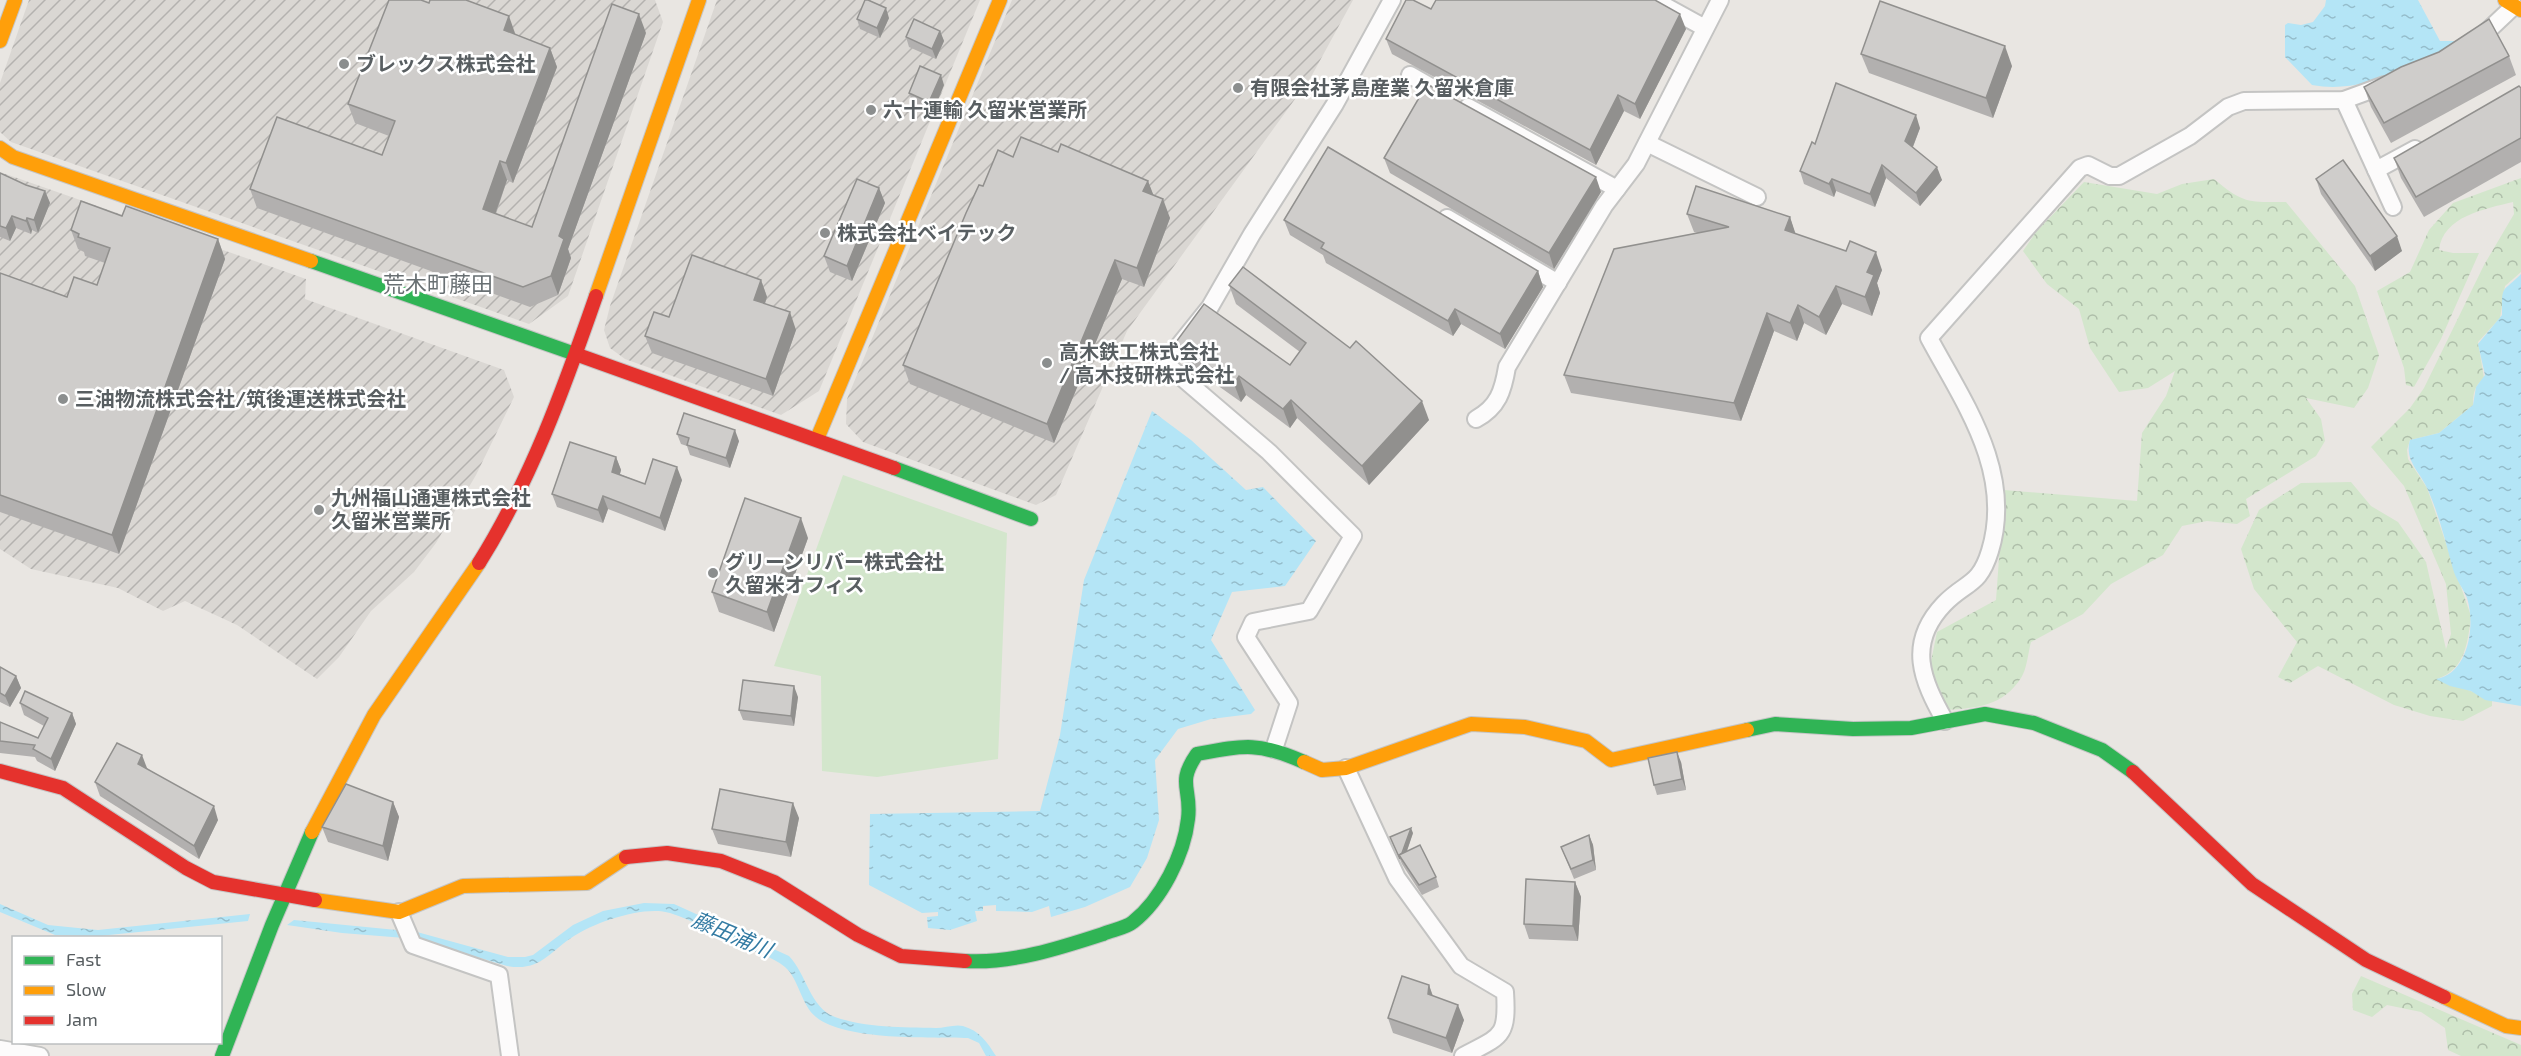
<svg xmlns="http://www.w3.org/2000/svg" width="2521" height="1056" viewBox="0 0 2521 1056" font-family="'Exo 2','Noto Sans JP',sans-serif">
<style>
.industrial{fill:url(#industrial-furrows)}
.forest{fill:url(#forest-crowns)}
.park{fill:#d3e6cc}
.water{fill:url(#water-ripples)}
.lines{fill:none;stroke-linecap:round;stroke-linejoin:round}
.street-casing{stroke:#c4c4c3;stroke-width:20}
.fast-casing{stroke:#c5c5c5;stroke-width:16}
.slow-casing{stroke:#c5c5c5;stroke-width:16}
.jam-casing{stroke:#c5c5c5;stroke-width:16}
.street{stroke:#fcfbfb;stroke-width:16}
.fast{stroke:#30b455;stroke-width:14}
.slow{stroke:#ff9f0a;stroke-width:14}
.jam{stroke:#e5322d;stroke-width:14}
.wall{fill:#b2b0af}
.shaded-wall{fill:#91908e}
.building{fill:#cfcdcb;stroke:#91908e;stroke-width:1.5}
.poi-dot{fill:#8b8e8e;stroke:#fff;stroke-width:2}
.labels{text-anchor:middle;stroke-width:5;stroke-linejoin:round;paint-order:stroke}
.poi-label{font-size:20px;font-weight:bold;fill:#585e61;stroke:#fff;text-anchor:start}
.water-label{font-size:21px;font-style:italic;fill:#337ba3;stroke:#fff}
.quarter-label{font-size:22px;fill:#697073;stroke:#fff}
</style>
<defs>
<pattern id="industrial-furrows" width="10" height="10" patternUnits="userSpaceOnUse" patternTransform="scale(1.5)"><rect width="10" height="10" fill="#dad7d3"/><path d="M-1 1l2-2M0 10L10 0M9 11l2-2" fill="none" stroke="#b4b2af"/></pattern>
<pattern id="forest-crowns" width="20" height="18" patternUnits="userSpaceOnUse" patternTransform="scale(1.5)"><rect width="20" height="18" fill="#d3e6cc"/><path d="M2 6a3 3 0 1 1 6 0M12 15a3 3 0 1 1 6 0" fill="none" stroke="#aebea9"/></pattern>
<pattern id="water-ripples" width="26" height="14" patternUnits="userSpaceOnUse" patternTransform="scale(1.5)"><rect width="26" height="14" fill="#b4e5f6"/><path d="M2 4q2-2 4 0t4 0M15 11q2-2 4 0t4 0" fill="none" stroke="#95bdcb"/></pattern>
</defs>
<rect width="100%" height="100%" fill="#e9e6e2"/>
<g class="industrial">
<path d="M29,0h626l8,22 -95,274 -39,28 -518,-182 -11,-10v-49z"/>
<path d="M717,0h263l-161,391 -38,24 -156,-56 -15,-11 -6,-18 6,-24z"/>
<path d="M1012,0h341l-42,77 -184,254 -71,164 -20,10 -173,-63 -17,-18 1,-25z"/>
<path d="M0,172l306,107 -1,20 199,71 10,27 -38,78 -40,68 -22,29 -43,39 -32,46 -22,22 -80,-54 -52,-24 -22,10 -45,-23 -87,-19 -31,-20z"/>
</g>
<g class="forest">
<path d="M2521,178v94l-16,14 -5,32 -22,24 6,36c-10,9 -11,15 -11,27l-34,28 -29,7 -3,10 1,9 19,29 44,128c-3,26 -6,54 -34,63l34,12 21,10v5l-29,15 -33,-5 -36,-11 -76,-39 -28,17 -12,-6 19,-35 -43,-53 -13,-40 18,-39 42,-27 50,-1 20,24 27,16 28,40 20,87 5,-15 -5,-50 -42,-98 -33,-39 39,-39 14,-20 60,-123 30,-51 -1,-12c-28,7 -70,14 -74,48l14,3h26l-38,86 -27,48 -8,-2 -2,-17 -27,-77 33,-19 19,-42 24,-27z"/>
<path d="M2214,179c30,25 34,23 72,23l69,84 24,69 -11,33 -14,20 -48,-10 15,21 4,22 -9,15 -70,43 4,17 -13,8 -30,-3 -25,5 -19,29 -52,29 -28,30 -52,28c-3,11 -4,27 -10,36 -18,28 -44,30 -74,32l-19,-34 9,-44 59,-32 8,-110 133,11 5,-68 24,-37 9,-25 -27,17 -29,4 -29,-44 -11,-39 -32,-25 -24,-33 13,-19 48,-50 73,12 25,-10z"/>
<path d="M2361,976l160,69v11h-60l-13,-6 -3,-22 -24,-16 -34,-7 -15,12 -19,-7 -1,-16z"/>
</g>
<path class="park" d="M843,475l164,58 -9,226 -121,18 -55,-6 -1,-95 -47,-10z"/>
<g class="water">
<path d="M2326,0h92l22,41h26c-48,22 -100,54 -154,44l-27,-28v-32l3,-2 13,2 12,-3 12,-16z"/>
<path d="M2521,274v432l-36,-6 -14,-9 -21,-5 -14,-7c32,-5 40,-53 31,-81 -4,-10 -11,-18 -14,-29 -7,-26 -14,-54 -25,-79 -8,-19 -24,-29 -18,-50l29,-7 34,-28 3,-18 9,-12 -7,-31 24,-29c0,-31 -1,-21 19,-41z"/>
<path d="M1152,411l39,29 55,50 17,-3 53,54 -31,45 -53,6 -21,48 44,70 -4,4 -40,5 -33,10 -23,31 4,60 -12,38 -17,29 -45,20 -34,10 -2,-11 -17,6 -36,-1v-6l-13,1v5h-8l2,10 -27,9 -22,-2 -1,-11 11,-1v-4l-16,1 -53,-28 1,-71 170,-3 20,-76 24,-155z"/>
<path d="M644,903l30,1 115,52c17,17 21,52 46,61 31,11 68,10 101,11 8,0 19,-4 27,-2 17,5 24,16 33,30h-10l-7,-13 -11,-5c-37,-1 -123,3 -152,-21 -15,-12 -17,-38 -31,-50 -12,-10 -31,-15 -45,-22 -23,-10 -47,-25 -70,-32 -25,-8 -75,9 -96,23 -25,16 -34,36 -67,30l-90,-27 -75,-6 -55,-8 7,-5 123,12 91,25h17l8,-2 40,-30 30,-14z"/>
<path d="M0,904l48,21 50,5 152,-16 -2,7 -149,15 -44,-1 -55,-23z"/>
</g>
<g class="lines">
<defs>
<g id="street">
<path d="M1654,0l51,28"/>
<path d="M2478,40l36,-34"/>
<path d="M1410,75l35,20"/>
<path d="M2344,100l49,107"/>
<path d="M1468,107l149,82"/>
<path d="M1647,143l110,54"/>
<path d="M2376,170l39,-21"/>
<path d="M1447,218l111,65"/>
<path d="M1476,419c22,-12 27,-28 31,-52l97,-161 32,-42 84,-164"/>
<path d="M1945,721c-23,-41 -39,-77 -1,-117 22,-23 35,-17 46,-53 24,-79 -26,-148 -61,-213l151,-170 8,-3 22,11h9l71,-40 38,-29 16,-6 100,-1 41,-15"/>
<path d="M1274,749l15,-46 -43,-66 7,-15 56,-11 44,-75 -84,-84 -104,-89 45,-56 42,-73 83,-130 57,-104"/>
<path d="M1346,768l51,110 64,88 44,26c3,46 -4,44 -42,64"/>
<path d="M399,912l14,33 86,30 11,81"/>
<path d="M0,1049l40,7"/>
</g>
<g id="fast">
<path d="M311,261l267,94"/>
<path d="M894,468l137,51"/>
<path d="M1747,730l28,-6 78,5 58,-1 74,-14 49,9 68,27 31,22"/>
<path d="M965,961c46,3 95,-13 138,-27 9,-4 23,-6 30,-12 28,-22 51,-67 55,-103 4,-31 -12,-35 9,-65 48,-9 62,-12 107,8"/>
<path d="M222,1056l50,-131 40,-93"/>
</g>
<g id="slow">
<path d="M2505,0l16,10"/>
<path d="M0,41l15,-41"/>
<path d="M0,148l13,9 298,104"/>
<path d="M596,296l103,-296"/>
<path d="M817,439l183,-439"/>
<path d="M1304,762l18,8 24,-2 125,-44 54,3 61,14 25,19 136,-30"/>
<path d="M312,832l62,-117 105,-152"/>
<path d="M315,900l84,12 64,-26 124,-3 39,-26"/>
<path d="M2444,997l62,29 15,2"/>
</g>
<g id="jam">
<path d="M578,355l316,113"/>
<path d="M479,563c52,-83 85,-175 117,-267"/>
<path d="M0,771l63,17 123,80 27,14 102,18"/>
<path d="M2133,772l119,112 114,76 78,37"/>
<path d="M626,857l41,-4 54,8 53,21 84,53 43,21 64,5"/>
</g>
</defs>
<use href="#street" class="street-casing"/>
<use href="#fast" class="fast-casing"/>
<use href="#slow" class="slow-casing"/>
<use href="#jam" class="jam-casing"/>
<use href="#street" class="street"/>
<use href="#fast" class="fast"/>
<use href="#slow" class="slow"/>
<use href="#jam" class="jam"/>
</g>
<g class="wall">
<path d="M429,3l121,45 7,19 -44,116 -6,-3 -11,34 36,13 114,-194 -78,216 3,9 -13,37 -28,12 -273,-99 -7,-19 132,-34 7,-19 -34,-13 -7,-19z"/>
<path d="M1431,9l255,20 -46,90 -16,-8 -28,54 -204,-111 -6,-15z"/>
<path d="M889,18l-9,20 -20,-9 -3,-10z"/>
<path d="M940,31l4,10 -8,18 -27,-12 -3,-10z"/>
<path d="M1861,54l151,12 -19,52 -124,-45z"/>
<path d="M2509,56l7,19 -125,68 -20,-36 -7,-20z"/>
<path d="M944,85l-11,27 -20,-9 -4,-10z"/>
<path d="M2521,88v74l-97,55 -23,-39 -7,-20z"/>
<path d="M1920,128l-7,19 29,33 -22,26 -34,-28 -11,29 -39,-16 -2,6 -30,-13 -4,-13 15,-27z"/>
<path d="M1058,152l90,29 5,14 17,23 -26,69 -22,-8 -68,164 -144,-59 -7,-19 80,-179 30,-29z"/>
<path d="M1384,158l217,34 -47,77 -164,-96z"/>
<path d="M0,173l26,12 19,6 5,12 -12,30 -6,-3 -1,4 -15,-6 -6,13 -10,-4z"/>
<path d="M2316,179l86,72 -27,20 -54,-77z"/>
<path d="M879,188l6,15 -33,78 -22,-9 -6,-16z"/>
<path d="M1687,214l103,3 5,17 87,36 -5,13 3,10 -8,23 -30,-12 -16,31 -22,-12 -7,18 -23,-10 -33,90 -170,-28 -7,-18 134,-142 -4,-1z"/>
<path d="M122,216l96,23 7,20 -106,295 -119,-42v-239l67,24 30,-12 8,-22 -20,-7 -1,-4 -6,-3 -7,-19z"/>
<path d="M1284,220l254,51 5,16 -38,62 -44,-25 -8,12 -127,-73 -3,-8 -33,-20z"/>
<path d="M761,280l6,17 -2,7 31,26 -23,66 -121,-43 -7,-17 24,-19z"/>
<path d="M1229,285l200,135 -60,65 -72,-67 -7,10 -44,-33 -5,7 -58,-41 -7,-19 114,23 10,-13 -64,-48z"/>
<path d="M677,434l62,7 -9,27 -40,-13 -3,-9 -6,-2z"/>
<path d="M616,457l5,13 -1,4 25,10 37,-4 -17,51 -57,-22 -5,14 -46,-16 -5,-13z"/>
<path d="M808,538l-34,94 -55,-20 -7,-20z"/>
<path d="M0,667l16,9 5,12 -11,19 -10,-5z"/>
<path d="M798,697l-4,29 -51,-6 -4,-10z"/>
<path d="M20,703l52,10 4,11 -21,47 -18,-10 -2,-4 -35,-4v-31l38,16 6,-12 -20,-11z"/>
<path d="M1681,762l5,28 -29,5 -3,-10z"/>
<path d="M147,768l71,52 -19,39 -99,-63 -5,-14z"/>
<path d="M393,802l6,15 -11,44 -60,-19 -6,-15z"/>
<path d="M799,818l-8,39 -73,-13 -6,-15z"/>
<path d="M1413,833l-6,18 29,26 3,10 -17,8 -20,-31 -12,-27z"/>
<path d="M1589,835l4,10 3,25 -22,9 -13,-32z"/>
<path d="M1575,882l6,15 -3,44 -49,-2 -5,-15z"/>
<path d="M1429,985l4,11 31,24 -12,33 -59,-20 -5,-15z"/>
</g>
<g class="shaded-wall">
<path d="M886,8l3,10 -9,20 -3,-10z"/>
<path d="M639,14l7,19 -78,216 3,9 -13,37 -7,-19 8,-40z"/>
<path d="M1680,14l6,15 -46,90 -5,-15z"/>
<path d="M509,16l7,20 -12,-6z"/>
<path d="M940,31l4,10 -8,18 -4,-10z"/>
<path d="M2005,46l7,20 -19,52 -7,-20z"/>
<path d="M550,48l7,19 -44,116 -7,-20z"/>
<path d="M941,75l3,10 -11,27 -4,-10z"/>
<path d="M1618,95l6,16 -28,54 -6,-15z"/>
<path d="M1916,115l4,13 -10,26 -5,-13z"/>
<path d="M500,161l7,19 -17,49 -7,-20z"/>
<path d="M1882,165l4,13 -11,29 -5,-13z"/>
<path d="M1937,167l5,13 -22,26 -4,-13z"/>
<path d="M1596,177l5,15 -47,77 -5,-16z"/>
<path d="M1832,179l4,12 -2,6 -5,-13z"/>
<path d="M1148,181l7,18 -12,-8z"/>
<path d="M879,188l6,15 -33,78 -5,-15z"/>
<path d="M45,191l5,12 -12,30 -4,-13z"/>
<path d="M1163,199l7,19 -26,69 -7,-19z"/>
<path d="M12,216l4,12 -6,13 -4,-13z"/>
<path d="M1790,217l6,18 -11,-5z"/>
<path d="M27,218l5,12 -1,4 -5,-13z"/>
<path d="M2397,236l5,15 -27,20 -5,-15z"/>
<path d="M218,239l7,20 -106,295 -7,-19z"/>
<path d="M1876,252l6,18 -5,13 3,10 -8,23 -7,-19 2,-25z"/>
<path d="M1115,260l7,19 -68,164 -7,-19z"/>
<path d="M1538,271l5,16 -38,62 -5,-15z"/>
<path d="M761,280l6,17 -7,20 -6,-17z"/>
<path d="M1836,286l6,18 -16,31 -7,-18z"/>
<path d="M1798,305l6,18 -7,18 -7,-18z"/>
<path d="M1455,309l6,15 -8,12 -5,-15z"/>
<path d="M790,312l6,18 -23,66 -7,-17z"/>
<path d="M1767,313l7,18 -33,90 -7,-18z"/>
<path d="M1239,376l7,19 -5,7 -7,-18z"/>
<path d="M1291,400l6,18 -7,10 -7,-19z"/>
<path d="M1422,401l7,19 -60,65 -7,-19z"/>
<path d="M735,430l4,11 -9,27 -4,-10z"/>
<path d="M616,457l5,13 -4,14 -5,-12z"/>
<path d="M677,467l5,13 -17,51 -5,-13z"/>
<path d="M603,496l5,13 -5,14 -5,-13z"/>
<path d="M801,518l7,20 -34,94 -7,-20z"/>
<path d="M16,676l5,12 -11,19 -5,-11z"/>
<path d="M794,686l4,11 -4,29 -3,-10z"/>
<path d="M72,713l4,11 -21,47 -4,-12z"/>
<path d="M1677,752l4,10 5,28 -4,-11z"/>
<path d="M142,755l5,13 -4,9 -5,-13z"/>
<path d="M393,802l6,15 -11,44 -5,-15z"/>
<path d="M793,803l6,15 -8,39 -5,-15z"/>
<path d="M214,806l4,14 -19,39 -5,-13z"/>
<path d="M1411,828l2,5 -10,29 -2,-4z"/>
<path d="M1589,835l4,10 3,25 -3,-10z"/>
<path d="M1575,882l6,15 -3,44 -5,-15z"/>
<path d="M1429,985l5,15 -6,-6z"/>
<path d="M1458,1005l6,15 -12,33 -6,-15z"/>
</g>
<g class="building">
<path d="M389,0h32l8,3 1,-3h36l43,16 -5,14 46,18 -44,115 -6,-2 -17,48 49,18 80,-223 27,10 -80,222 5,3 -13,37 -28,11 -273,-98 27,-72 105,38 13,-34 -47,-17z"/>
<path d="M865,0h3l18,8 -9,20 -20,-9z"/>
<path d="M1406,0h7l18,9 5,-9h219l25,14 -45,90 -17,-9 -28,55 -204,-111z"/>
<path d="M1880,1l125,45 -19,52 -125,-44z"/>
<path d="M914,19l26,12 -8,18 -26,-12z"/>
<path d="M2489,19l20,37 -125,67 -20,-36 37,-20 38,-15z"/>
<path d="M920,66l21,9 -12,27 -20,-9z"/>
<path d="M1836,83l80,32 -11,26 32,26 -21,26 -34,-28 -12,29 -38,-15 -3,5 -29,-13 12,-29 3,2z"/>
<path d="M1427,84l169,93 -47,76 -165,-95z"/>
<path d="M2519,86l2,2v50l-105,59 -22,-39z"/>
<path d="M1021,137l37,15 3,-8 87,37 -5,10 20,8 -26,69 -22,-8 -68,164 -144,-59 63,-152 13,-28 4,1 15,-36 15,7z"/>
<path d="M1328,147l210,124 -38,63 -45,-25 -7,12 -127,-73 3,-5 -40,-23z"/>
<path d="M2343,160l54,76 -27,20 -54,-77z"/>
<path d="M0,173l26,12 19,6 -11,29 -7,-2 -1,3 -14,-5 -6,12 -6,-2z"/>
<path d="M857,179l22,9 -32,78 -23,-10z"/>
<path d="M1696,186l94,31 -5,13 61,21 4,-10 26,11 -9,20 7,3 -9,22 -29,-11 -17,31 -21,-12 -8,18 -23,-10 -33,90 -170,-28 50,-126 115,-22 -42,-13z"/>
<path d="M81,201l41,15 4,-10 92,33 -106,296 -112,-40v-222l67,24 7,-20 23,8 13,-37 -32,-11 1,-3 -8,-4z"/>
<path d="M692,255l69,25 -7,20 36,12 -24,67 -121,-43 9,-24 15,5z"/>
<path d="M1243,267l107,81 6,-7 66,60 -60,65 -71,-66 -8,9 -44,-33 -5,8 -58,-42 28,-38 86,61 16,-22 -77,-58z"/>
<path d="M684,413l51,17 -9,28 -39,-13 2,-7 -12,-4z"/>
<path d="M570,442l46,15 -4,15 33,12 8,-25 24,8 -17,51 -57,-22 -5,14 -46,-16z"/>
<path d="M745,498l56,20 -34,94 -55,-20z"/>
<path d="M0,667l16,9 -11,20 -5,-3z"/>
<path d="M743,680l51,6 -3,30 -52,-6z"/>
<path d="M25,691l47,22 -21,46 -18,-10 2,-4 -35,-4v-19l38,16 10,-20 -28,-15z"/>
<path d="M117,743l25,12 -4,9 76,42 -20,40 -99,-64z"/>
<path d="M1677,752l5,27 -28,6 -6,-27z"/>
<path d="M346,784l47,18 -10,44 -61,-19z"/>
<path d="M720,789l73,14 -7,39 -74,-13z"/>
<path d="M1411,828l-9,25 -3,2 1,4 -10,-22z"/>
<path d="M1589,835l4,25 -22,9 -10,-22z"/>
<path d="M1420,845l16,32 -17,8 -20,-30z"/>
<path d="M1526,879l49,3 -2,44 -49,-2z"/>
<path d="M1402,976l27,9 -1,9 30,11 -12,33 -58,-20z"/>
</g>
<g class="poi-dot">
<circle cx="344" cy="64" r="6"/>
<circle cx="1238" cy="88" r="6"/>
<circle cx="871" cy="110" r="6"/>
<circle cx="825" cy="233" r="6"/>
<circle cx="1047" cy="363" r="6"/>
<circle cx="63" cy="399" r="6"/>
<circle cx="319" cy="510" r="6"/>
<circle cx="713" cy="573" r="6"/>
</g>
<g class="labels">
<g class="poi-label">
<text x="356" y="71">ブレックス株式会社</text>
<text x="1250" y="95">有限会社茅島産業 久留米倉庫</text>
<text x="883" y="117">六十運輸 久留米営業所</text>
<text x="837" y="240">株式会社ベイテック</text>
<text x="1059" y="359">高木鉄工株式会社<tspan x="1059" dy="23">/ 高木技研株式会社</tspan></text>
<text x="75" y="406">三油物流株式会社/筑後運送株式会社</text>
<text x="331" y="505">九州福山通運株式会社<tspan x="331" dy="23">久留米営業所</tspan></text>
<text x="725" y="569">グリーンリバー株式会社<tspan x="725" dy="23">久留米オフィス</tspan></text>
</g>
<g class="water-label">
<text transform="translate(732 935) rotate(23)" y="7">藤田浦川</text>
</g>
<g class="quarter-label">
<text x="438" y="292">荒木町藤田</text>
</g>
</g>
<rect x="12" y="936" width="210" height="108" fill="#ffffff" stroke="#bcbfc0" stroke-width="1.5"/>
<rect x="24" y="956" width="30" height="9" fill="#30b455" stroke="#bcbfc0" stroke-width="1.5"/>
<text x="66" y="966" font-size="18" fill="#585e61">Fast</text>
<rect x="24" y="986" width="30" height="9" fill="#ff9f0a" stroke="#bcbfc0" stroke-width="1.5"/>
<text x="66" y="996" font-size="18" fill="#585e61">Slow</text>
<rect x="24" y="1016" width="30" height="9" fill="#e5322d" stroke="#bcbfc0" stroke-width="1.5"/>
<text x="66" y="1026" font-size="18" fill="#585e61">Jam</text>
</svg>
